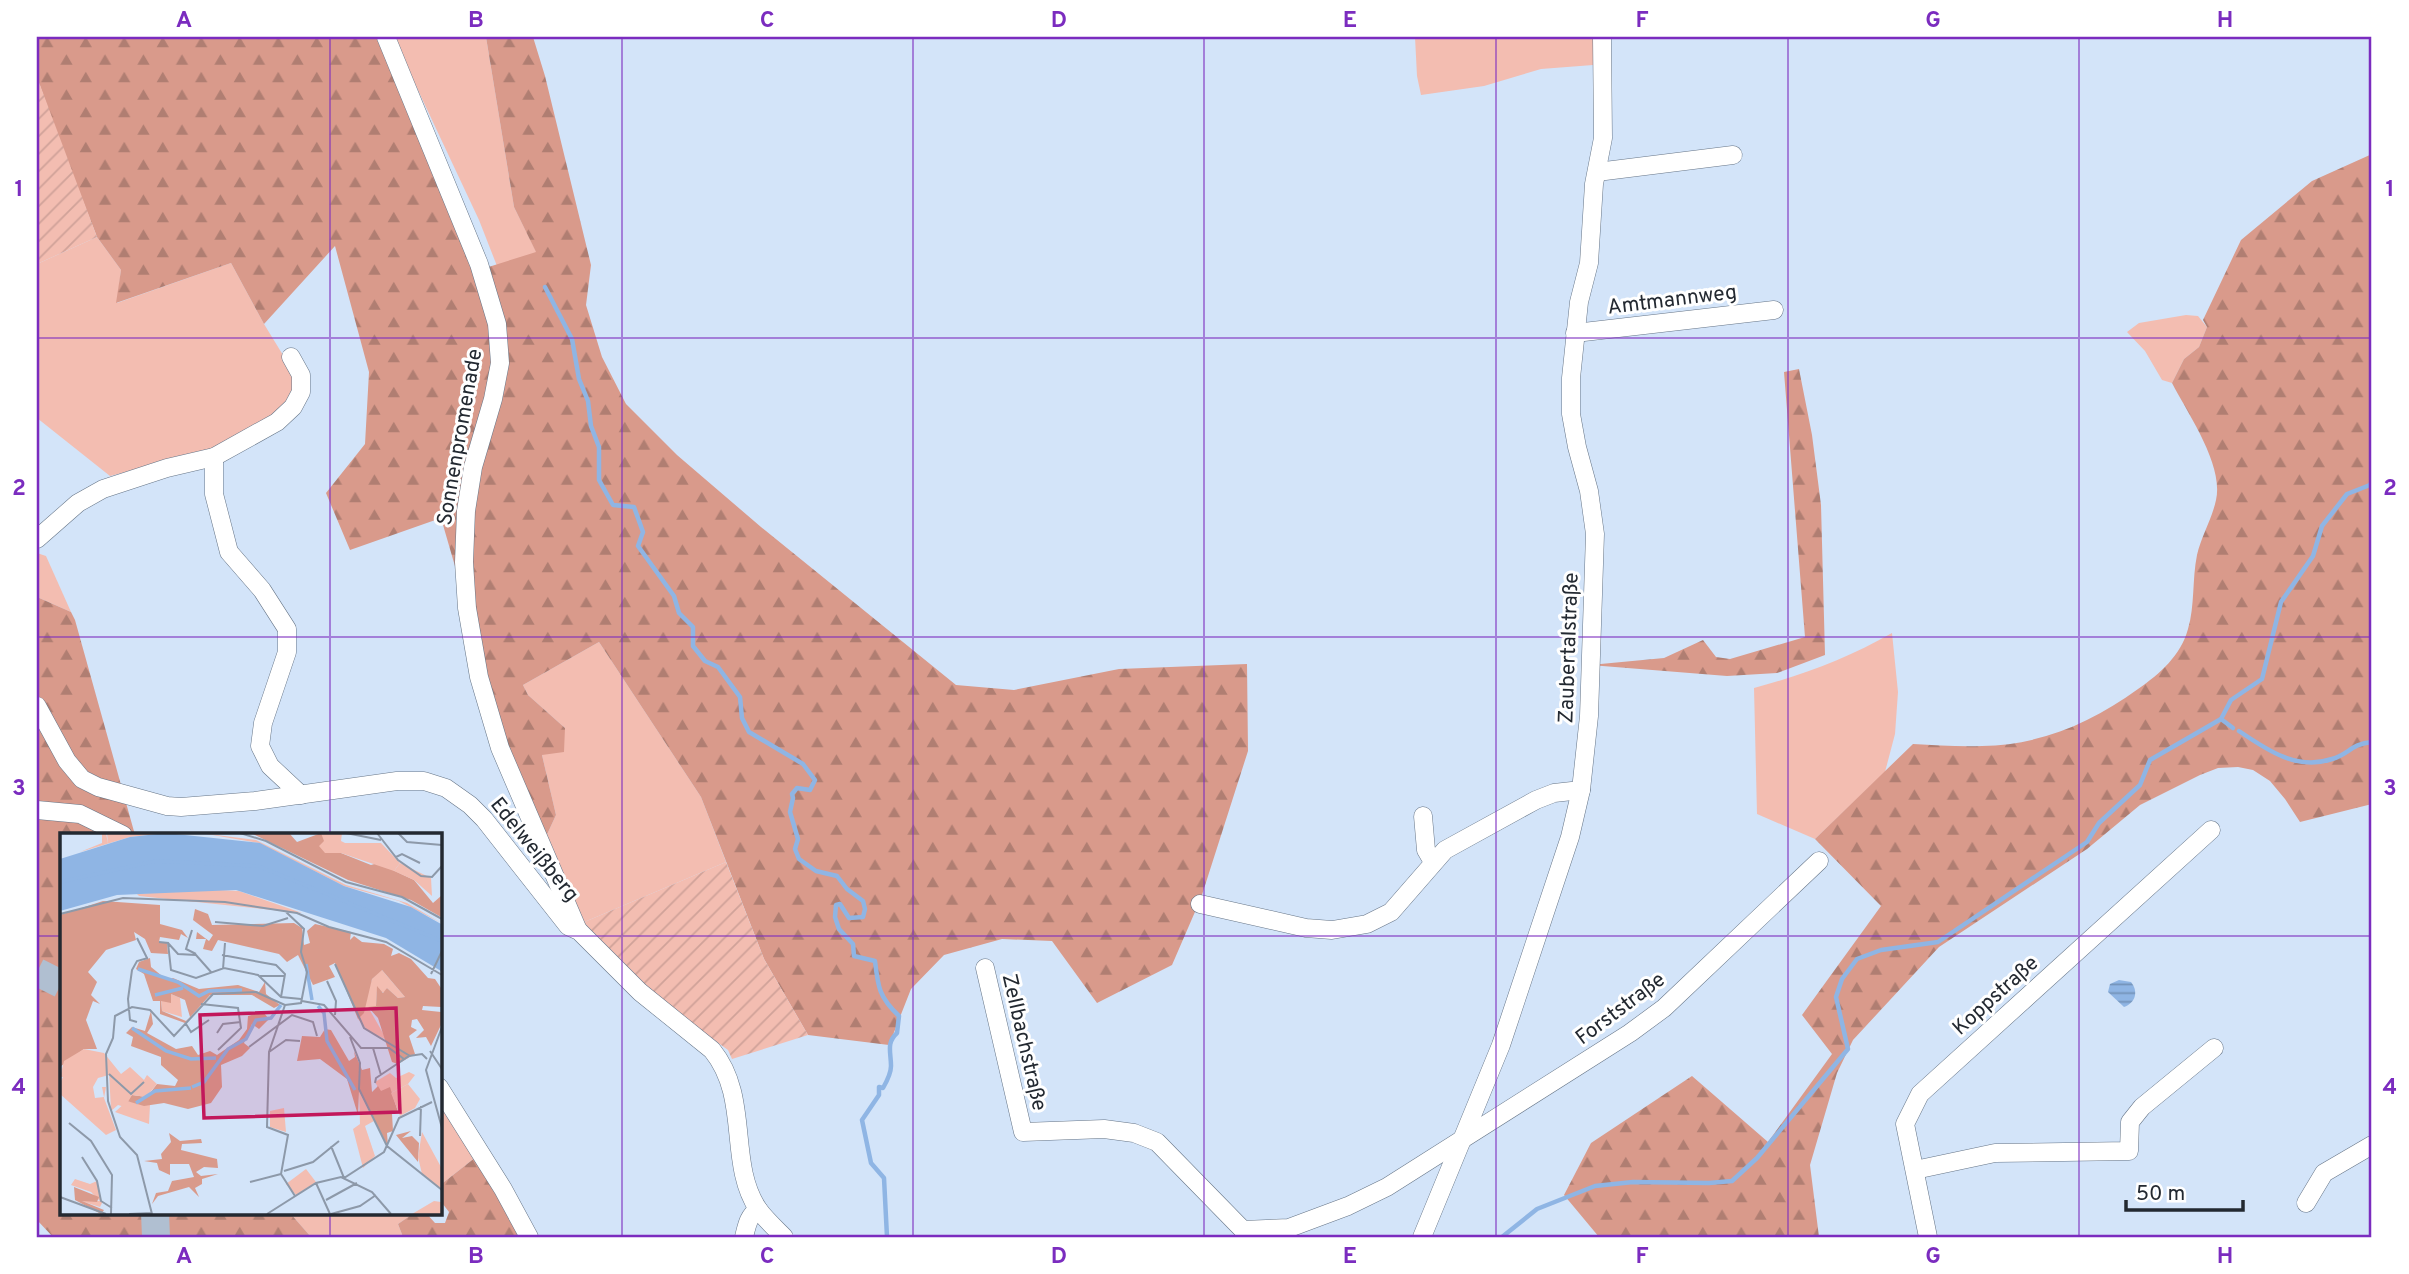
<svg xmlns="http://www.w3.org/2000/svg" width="2409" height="1274" viewBox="0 0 2409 1274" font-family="Overpass,sans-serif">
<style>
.grass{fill:#f3bdb1}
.forest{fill:url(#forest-firs)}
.garden{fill:url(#garden-furrows)}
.water{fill:url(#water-rules)}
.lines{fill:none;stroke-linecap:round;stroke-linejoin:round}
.stream{stroke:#8fb5e4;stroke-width:4.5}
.trunk-tunnel{stroke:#b0bfd1;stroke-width:28;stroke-dasharray:28 14;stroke-linecap:butt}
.minor-casing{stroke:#667587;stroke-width:19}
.minor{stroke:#fff;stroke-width:18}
.grid{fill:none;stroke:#7b2cbf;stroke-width:2;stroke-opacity:0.55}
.labels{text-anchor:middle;stroke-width:6;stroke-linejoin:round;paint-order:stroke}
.street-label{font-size:21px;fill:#232931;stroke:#fff}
.inset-river{fill:none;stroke:#8fb5e4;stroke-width:3.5}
.inset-road{fill:none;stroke:#8d99a9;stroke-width:2}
.view{fill:#c2185b;fill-opacity:0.15;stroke:#c2185b;stroke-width:3.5}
.inset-edge{fill:none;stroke:#232931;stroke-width:3.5}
.neatline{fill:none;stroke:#7b2cbf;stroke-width:2.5}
.grid-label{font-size:23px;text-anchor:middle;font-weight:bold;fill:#7b2cbf}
</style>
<defs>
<pattern id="forest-firs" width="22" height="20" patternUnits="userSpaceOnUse" patternTransform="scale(1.75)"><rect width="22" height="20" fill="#d99a8b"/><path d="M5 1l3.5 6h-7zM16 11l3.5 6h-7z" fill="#b07e72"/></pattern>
<pattern id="garden-furrows" width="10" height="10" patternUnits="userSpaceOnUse" patternTransform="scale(1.75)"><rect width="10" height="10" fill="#f3bdb1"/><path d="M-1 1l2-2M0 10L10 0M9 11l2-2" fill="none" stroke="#d0a299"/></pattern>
<pattern id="water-rules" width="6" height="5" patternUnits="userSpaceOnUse" patternTransform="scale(1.75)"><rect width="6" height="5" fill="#8fb5e4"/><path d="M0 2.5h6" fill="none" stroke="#7493b9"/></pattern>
</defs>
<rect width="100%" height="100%" fill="#d3e4f9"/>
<g class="grass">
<path d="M393,37h93l28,170 23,46 -40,13 -18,-46z"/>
<path d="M1415,37h178v28l-52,4 -57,17 -63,9 -4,-19z"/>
<path d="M97,237l24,33 -4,33 114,-40 33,61 33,54 -13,33 -72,39 -102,26 -73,-58v-154z"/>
<path d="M2186,315l12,1 9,11 -8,20 -15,12 -12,24 -10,-3 -17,-29 -18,-19 12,-9z"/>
<path d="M37,553l9,3 25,56 -34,-15z"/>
<path d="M1892,633l6,59 -3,42 -10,38 -70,67 -58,-25 -3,-126c49,-13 94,-30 138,-55z"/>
<path d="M599,642l102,155 25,65 -144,61 -38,-82 12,-26 -14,-60 23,-27 -37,-33 -5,-10z"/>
<path d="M439,1097l37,60 -37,29z"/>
<path d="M290,1213h124l-16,11 5,13h-92z"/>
</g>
<g class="forest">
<path d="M37,37h339l103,233 57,-18 -22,-45 -28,-170h47l12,39 46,189 -5,40 16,52 24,47 51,51 84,72 195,158 58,5 105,-21 128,-5 1,87 -47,147 -29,67 -75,38 -45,-62 -50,-2 -58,16 -33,34 -22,56 -81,-10 -44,-76 -63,-162 -102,-155 -76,43 5,10 37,33 -1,24 -22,3 14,60 -12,26 -53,-137 -14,-62 -36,-124 -91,32 -24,-57 39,-49 4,-72 -34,-126 -71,78 -33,-61 -115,40 5,-33 -24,-33 -39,-100 -21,-60z"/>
<path d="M2372,154v650l-72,18 -15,-23 -15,-18 -17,-11 -15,-3 -20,1 -18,7 -60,30 -53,44 -148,98 -86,93 -16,33 -27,92 9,72h-220l-35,-42 27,-52 101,-67 76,66 64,-88 -30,-39 79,-109 -66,-67 98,-95c23,1 46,3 69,2 59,-1 109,-23 156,-57 22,-15 43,-34 50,-60 7,-23 4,-50 9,-74 4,-18 15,-36 19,-55 8,-35 -28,-86 -44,-117l12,-24 15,-12 8,-20 -4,-7 38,-80 71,-59z"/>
<path d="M1799,369l13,66 9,70 4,150 -48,18 -50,3 -137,-11 74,-7 39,-18 13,17 14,2 75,-22 -21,-265z"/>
<path d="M37,597l34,15 4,8 60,215h-74v378h229l21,24h-258l-16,-17z"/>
<path d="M476,1157l47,80h-120l-5,-13 16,-11h12l9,10h10l4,-11 -10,-13v-13z"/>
</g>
<g class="garden">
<path d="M37,77l60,160 -60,27z"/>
<path d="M726,862l38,97 44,76 -76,24 -4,-9 -87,-63 -59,-64z"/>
</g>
<path class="water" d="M2119,980l12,2c8,10 4,21 -7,25l-16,-15 2,-8z"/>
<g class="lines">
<g class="stream">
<path d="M545,287l27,52 7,40 9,22 3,25 8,21v33l14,25 21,2 9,25 -5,14 36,50 5,17 14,14v19l12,15 13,6 22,30 2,21 7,14 54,32 12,16 -5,10 -13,-2 -5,6 1,4 -3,14 8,27 -3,10 4,10 17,12 21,5 10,13 16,12 2,8 -2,8 -14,1 -9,-14 -4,1 -1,12 4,12 14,15 1,12 21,5c3,26 4,36 24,55l-2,17c-11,10 -6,19 -6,33 0,7 -4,15 -8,22l-4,-1v8l-17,25 9,43 13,15 3,59"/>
<path d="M2221,719l12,9"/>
<path d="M2239,731c28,19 58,40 93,28 17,-5 19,-15 40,-17"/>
<path d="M1502,1237l35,-28 58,-23 38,-4 76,1 23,-2 25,-23 91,-109 -12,-52 6,-18 15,-20 24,-9 57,-8 149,-100 12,-19 41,-38 10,-25 71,-41 10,-19 31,-21 19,-77 32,-46 9,-30 25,-32 23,-9 2,-4"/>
</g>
<g class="trunk-tunnel">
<path d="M37,972l24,12"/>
<path d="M155,1213l1,24"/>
</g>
<defs>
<g id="minor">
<path d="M386,37l93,227 18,60 3,39 -7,36 -20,68 -7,44 -2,51 3,46 12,69 21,71 77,180"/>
<path d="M1597,172l136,-17"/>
<path d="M1575,333l199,-23"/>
<path d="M214,457v37l15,58 33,38 25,39v23l-24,71 -3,23 10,20 31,29"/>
<path d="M37,539l41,-36 25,-14 64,-21 47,-11 63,-35 16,-15 8,-15v-17l-10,-18"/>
<path d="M37,706l30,55 15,18 16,8 69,19 14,1 74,-6 142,-20h27l22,7 24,17 14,14 84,107 11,5 61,61 72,58c39,48 15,112 46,159 7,10 17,19 26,28"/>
<path d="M37,810l43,4 43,21"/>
<path d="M1423,816l3,34 7,12"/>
<path d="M1200,904l106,24 26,2 35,-6 24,-12 54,-62 91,-50 18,-7 27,-3"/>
<path d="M985,968l38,164 81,-3 30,4 23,9 86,88 46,-2 59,-22 39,-19 243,-154 34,-25 155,-147"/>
<path d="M439,1087l64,102 26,48"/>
<path d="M1915,1170l80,-17 134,-2 1,-29 12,-15 72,-59"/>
<path d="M2306,1203l18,-30 48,-28"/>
<path d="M744,1237c3,-12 4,-20 14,-28"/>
<path d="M1422,1237l79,-192 69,-208 11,-47 8,-74 6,-182 -6,-43 -12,-44 -6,-33v-36l8,-76 10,-39 5,-79 9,-46 -1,-101"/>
<path d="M1928,1237l-23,-113 15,-30 291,-264"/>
</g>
</defs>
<use href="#minor" class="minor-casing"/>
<use href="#minor" class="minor"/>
</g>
<path class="grid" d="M330,37v798M622,37v1200M913,37v1200M1204,37v1200M1496,37v1200M1788,37v1200M2079,37v1200M37,338h2335M37,637h2335M37,936h24M439,936h1933M330,1213v24"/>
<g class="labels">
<g class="street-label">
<text transform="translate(1672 299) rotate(-7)" y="7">Amtmannweg</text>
<text transform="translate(459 437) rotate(-80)" y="7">Sonnenpromenade</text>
<text transform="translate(1568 648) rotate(-88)" y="7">Zaubertalstraße</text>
<text transform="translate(535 849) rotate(51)" y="7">Edelweißberg</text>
<text transform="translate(1995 995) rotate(-42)" y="7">Koppstraße</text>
<text transform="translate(1620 1008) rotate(-37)" y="7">Forststraße</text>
<text transform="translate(1025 1042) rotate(77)" y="7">Zellbachstraße</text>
</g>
</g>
<g transform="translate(60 833)">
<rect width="382" height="382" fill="#d3e4f9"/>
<path d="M42,0h4l2,11 -1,-11h59l-36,4 -50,15 22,-9zM141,0l55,7 90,45 61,18 34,20 -42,-22 -55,-15 -85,-43zM141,56l38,2 63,22 -163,-17 -2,-2zM321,136l24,28 -7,1 -11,-10 -2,5 -8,-3 -1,17h-8l19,33 -19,-9 -10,-12 14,-40zM111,161l9,4 2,19 -20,-6 -1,-11zM349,239l6,3 -7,9 -17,9 -11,-2 -5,-9 15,-9 6,5zM49,242l-11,3 -5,9 2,11 9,-1 -2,-10h4l-2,11 12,32 -10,5 -46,-41v-11l3,-6zM299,258l15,30 -9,5 10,30 -12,12 -10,-39 7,-5zM67,268l23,4 -1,19 -34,-12zM224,275l2,24 -16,-5v-16zM15,346l15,5 7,-3 5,22 -2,4 -19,-6h19l-9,-9 -20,-7z" fill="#f3bdb1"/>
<path d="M191,0h38l8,9 24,-9 20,20 30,12 7,-2 36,17 19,23 8,-7v21l-30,-17 -63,-20zM43,68l57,4v19l22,6 6,8 -7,-4 -2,6 -19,-3 -1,5 8,1 1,11 -17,-1 -6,-14 -11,-7 2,8 -30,10 -18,22 9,10 -6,13 9,9 -7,-3 -7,19 11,29h-13l-24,18v-152zM135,76l13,5 4,11 82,-2 8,5 2,17 6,-2 -3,-12 8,-7 36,8 -1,8 4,-4 8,6 22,2 9,5 -2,7 8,-3 12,6 17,19 7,1 6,9v19l-18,-1 -1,4 19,2v13l-10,21 -5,-9 -10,1 8,-8 -7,-11 -5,1 -1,7 6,3 -8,6 6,18 -17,10 -6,-2 -14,-44 -10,-11 8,-1 1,-20 6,7 4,-5 11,10 7,-1 -23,-27 -10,9 -8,34 -6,6 -23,-56 -6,3 6,11 -22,8 -15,-30 -11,7 -8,-8 -61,-14 -6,11 -9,-2 3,-10h-10l1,-7 12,9 4,-6 -20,-15zM90,125l1,9 16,13 6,-2 26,11 39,-4 21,7 6,-10 1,12 14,11 -6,3 -22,-13h-42l-25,28 -25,-9v-13h-7l-9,-27 -8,-5 3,-7zM111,161l14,6 5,17 -4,4 -24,-10 -1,-10 10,2zM91,178l2,13 -6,9 29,16 16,-3 6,9 12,-4 7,4 22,-15 8,-11 1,-13 15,-4 6,7 -10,10 -7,-5 -8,19 6,5 -8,8 -21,9 1,22 -11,16 -23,6 -24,-6 -20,3 -17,-5 5,-6 15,2 10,-13 18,2 3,-6 -17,-15v-8l-30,-11 2,-9 -7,-4 6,-6 13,4zM265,196l6,1 18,31 6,-4 -1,-6 8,19 8,-2 2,24 6,-6 3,5 9,-4 8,25 -6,2 1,17 -6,2 1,13 -29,-55 -1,24 -11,-36 -27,-20 -23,2 5,-25 18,1zM351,298l-9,7 10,-2 7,7 -1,19 -22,-27zM109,300l11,8 21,-2 1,4 -20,1 -1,6 36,9 1,9 -14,-1 -8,5 5,4 17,-2 -16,5v5l-7,4 4,9 -10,-10 -31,9 -6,8 4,-11 12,-2 4,-10 22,-4 -5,-13h-19v11l-11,-5 -2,-7 -13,-2 18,-2 -1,-5 10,-12zM14,354l25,10 -2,5 -15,-1 22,9 -3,4 -26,-14z" fill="#d99a8b" fill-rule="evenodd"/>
<path d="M261,0h21l-1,8 4,2h36l19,20 -6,8 -53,-18h-16l-6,-7 5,-5zM362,299l19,35v22l-19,-15 -4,-17zM246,336l10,13 -20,13 -10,-11z" fill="#f3bdb1"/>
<path d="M340,30l31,15 1,18 -18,-16 -20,-9zM24,216l20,4 17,21 9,-7 14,13 3,-5 10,9 -11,13 -14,-2 -7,12 -7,-2 -7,6 -2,-40v4l-14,2h-35l4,-16zM348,251l12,15 -5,9 -15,8 -9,-23zM374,368l7,1v12h-29z" fill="#f3bdb1"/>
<path d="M106,0l94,10 84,43 67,21 30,17v47l-55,-33 -150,-48 -119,5 -57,16v-52l70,-22z" fill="#8fb5e4"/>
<path class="inset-river" d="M0,49l96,-21 102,5 184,75M246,131l6,36M78,136l40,13 21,14 10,-5 33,-1M95,162l28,-7M258,173l6,7 3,28 28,49M72,195l34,23 25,8 25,-1M132,254l12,-5 24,-33 18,-10 10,-19 15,-2 10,-13M76,270l19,-12 36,-3"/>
<path class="inset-road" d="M180,0l26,8 80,41 56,15 40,22M286,0l35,7M317,0l21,27 23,16 11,1 10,-11M338,0l9,9 35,3M336,24l6,-3 18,9M0,81l63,-16 102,4 72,11 32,14 57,15 56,33M155,89l48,4 25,-8M132,97l-6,19 10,5M77,105l10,20M99,109l9,1 3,27 25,8 28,-10 34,7 23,22 20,2M108,110l10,11 18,1 15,17M162,122l54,10 9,9 -4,23M275,131l29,64 46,28M163,136l2,-26M371,141l11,-23M200,143h25M267,148l9,20 -1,14M242,168l22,4 37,43h28l15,11M141,171l37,4 3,20 -23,22M225,172l-16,47 -2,75 21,8 -7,39 14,22M225,172l16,-2 6,-31 -6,-20 3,-23 -18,-17M77,189l-7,-2 -2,-21 4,-29 5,-9 11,-3M126,191l5,8 18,-12M382,194l-16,43 16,58M157,200l6,-9 18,-2M290,204l10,26 -1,26 28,57 55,44M189,214l43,-32 21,7 4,14M313,215l8,27M370,218l12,18M209,219l17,-12 14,1M49,241l22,20 13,-12M315,250l1,-5 33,-22 13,-2 5,5M9,290l22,18 21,34 -1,39M360,303l1,-30M271,313l13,32 40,-26 15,-34 33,-16M22,324l15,24 4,20 11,7M224,338l29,-9 26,-21M190,349l31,-8M256,350l14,31M0,364l46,17M266,367l31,-17M69,381l23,-1M92,381l-15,-59 -17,-18 -12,-36 -2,-47 7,-16 2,-22 17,-9 18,3 24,26 39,-42 43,-2 29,13M207,381l49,-31 25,-6 31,15 19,22M271,381l29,-8 16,-11"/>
<path class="view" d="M336,175l4,104 -196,6 -4,-103z"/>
<rect width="382" height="382" class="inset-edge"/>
</g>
<rect width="2409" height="1274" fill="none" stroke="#ffffff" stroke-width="77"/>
<path d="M2126 1200v10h117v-10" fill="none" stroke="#232931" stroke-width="3.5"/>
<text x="2136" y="1200" font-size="21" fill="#232931" stroke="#ffffff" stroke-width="5" paint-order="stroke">50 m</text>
<rect x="38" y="38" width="2332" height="1198" class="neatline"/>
<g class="grid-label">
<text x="184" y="27">A</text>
<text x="476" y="27">B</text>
<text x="767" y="27">C</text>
<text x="1059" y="27">D</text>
<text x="1350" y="27">E</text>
<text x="1642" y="27">F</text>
<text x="1933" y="27">G</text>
<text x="2225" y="27">H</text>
<text x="19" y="196">1</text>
<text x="2390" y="196">1</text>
<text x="19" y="495">2</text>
<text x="2390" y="495">2</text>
<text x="19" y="795">3</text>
<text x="2390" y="795">3</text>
<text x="19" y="1094">4</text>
<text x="2390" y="1094">4</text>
<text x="184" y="1263">A</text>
<text x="476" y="1263">B</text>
<text x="767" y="1263">C</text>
<text x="1059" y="1263">D</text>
<text x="1350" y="1263">E</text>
<text x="1642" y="1263">F</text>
<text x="1933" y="1263">G</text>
<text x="2225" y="1263">H</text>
</g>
</svg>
